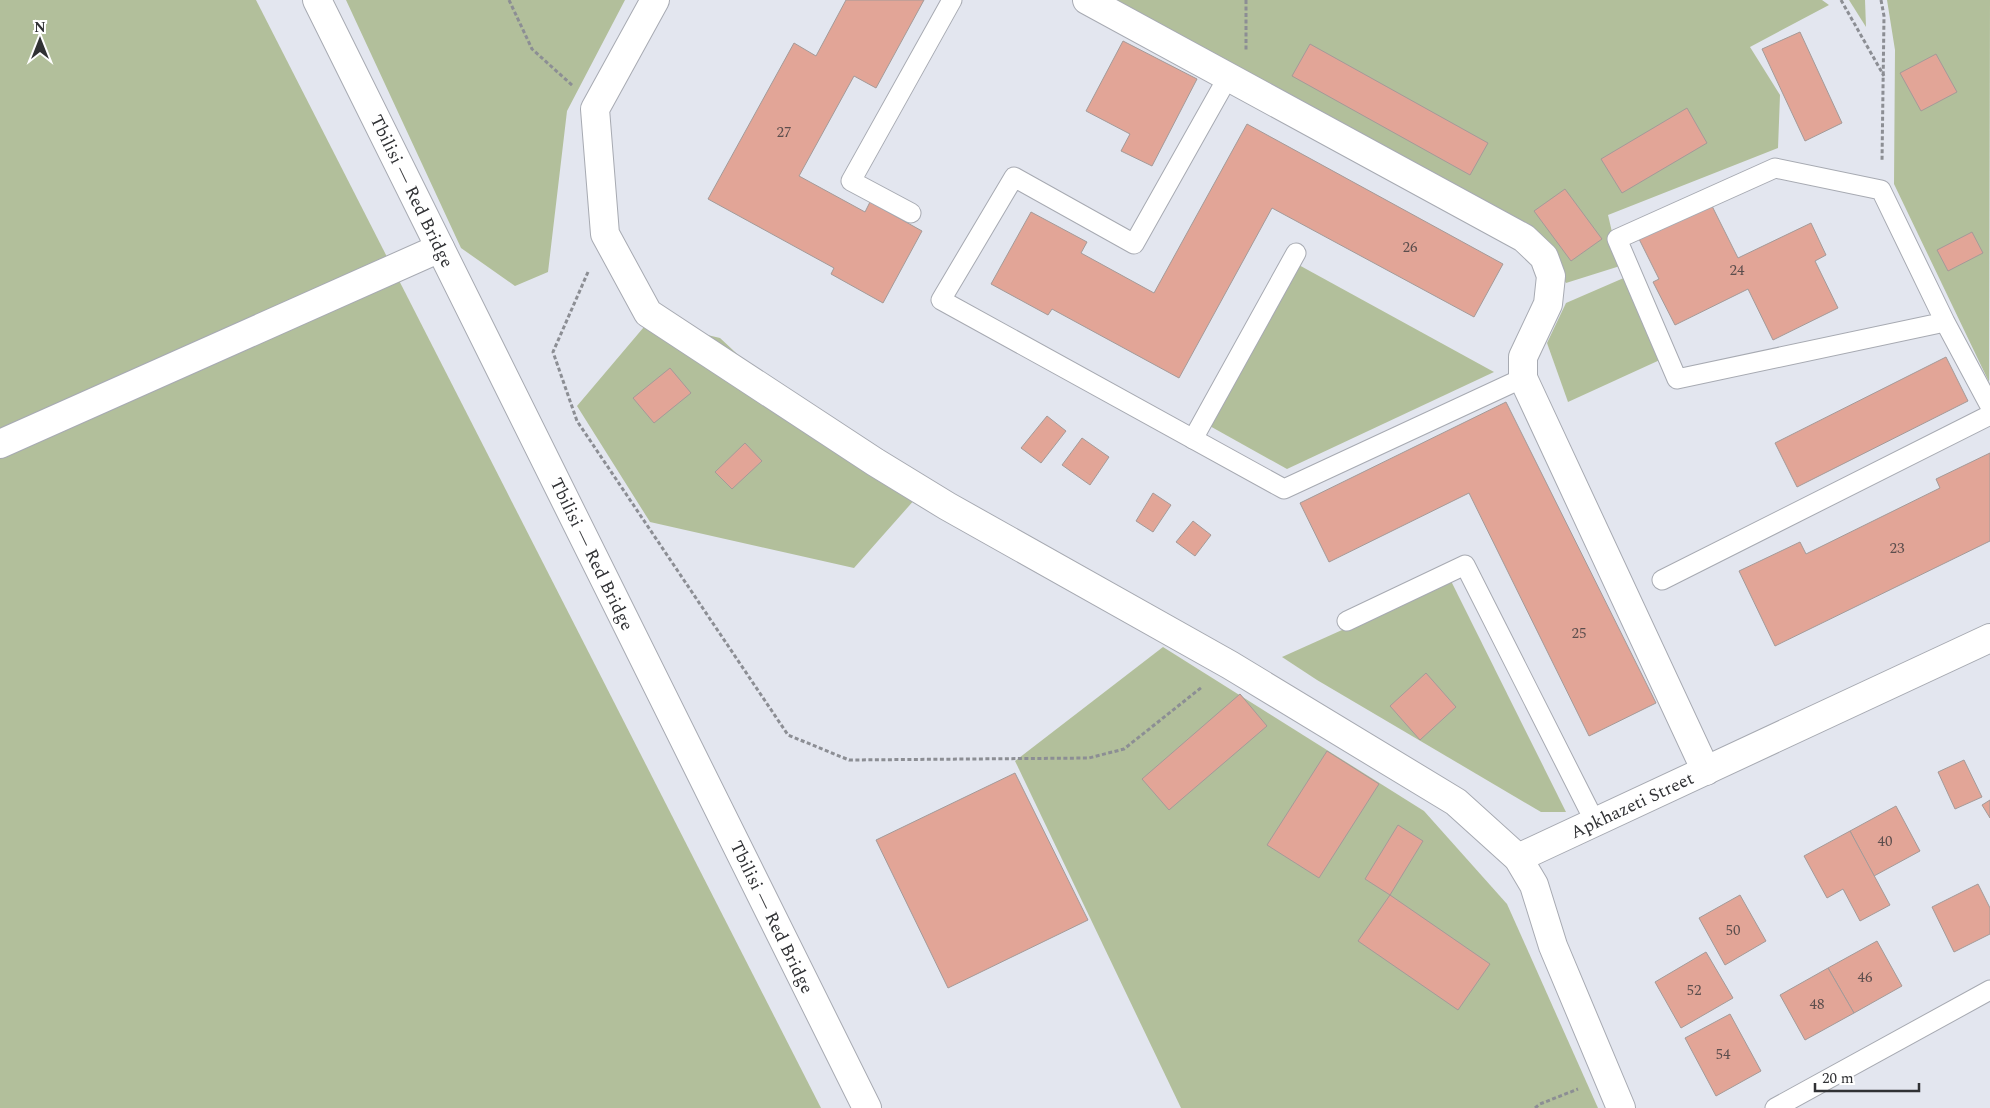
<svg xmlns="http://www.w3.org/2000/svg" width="1990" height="1108" viewBox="0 0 1990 1108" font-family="Spectral,serif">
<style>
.green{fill:#b2bf9b}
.building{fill:#e2a597;stroke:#a49a98}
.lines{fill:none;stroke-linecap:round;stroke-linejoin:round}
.service-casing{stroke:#a7aab2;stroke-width:21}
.minor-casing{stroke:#a7aab2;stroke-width:30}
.tertiary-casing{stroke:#a7aab2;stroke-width:30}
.trunk-casing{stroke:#a7aab2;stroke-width:30}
.path{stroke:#8c8e94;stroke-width:3;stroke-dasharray:4 2.5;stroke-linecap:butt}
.service{stroke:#fff;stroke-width:19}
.minor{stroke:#fff;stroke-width:28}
.tertiary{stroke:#fff;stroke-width:28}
.trunk{stroke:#fff;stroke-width:28}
.labels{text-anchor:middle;stroke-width:4;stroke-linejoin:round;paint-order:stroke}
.number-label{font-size:15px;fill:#5c4e4d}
.street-label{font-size:18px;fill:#303134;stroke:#fff}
</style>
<rect width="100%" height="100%" fill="#e3e6ef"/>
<g class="green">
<path d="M0,0h256l565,1108h-821z"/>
<path d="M346,0h279l-58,111 -19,161 -33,14 -54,-38z"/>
<path d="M1113,0h709l7,5 -79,42 30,48 -2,53 -170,67 12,51 -54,17 -31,-51z"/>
<path d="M1849,0h16l1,27z"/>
<path d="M1887,0h103l-1,382 -95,-198 1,-134z"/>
<path d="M1297,264l197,108 -207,97 -79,-44z"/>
<path d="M1626,277l36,82 -94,43 -21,-59 19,-40z"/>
<path d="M649,321l71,17 137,128 59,32 -62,70 -204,-46 -73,-116z"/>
<path d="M1451,581l115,231h-25l-224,-132 -35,-23z"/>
<path d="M1163,647l261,164 83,93 91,204h-417l-166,-347z"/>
</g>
<g class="building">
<path d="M846,0h78l-48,88 -22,-12 -55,100 66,36 5,-10 52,29 -39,72 -52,-29 3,-6 -126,-69 86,-156 22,13z"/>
<path d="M1800,32l42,91 -37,18 -43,-92z"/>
<path d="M1123,41l74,38 -45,87 -31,-15 9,-17 -44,-23z"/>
<path d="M1310,44l178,99 -18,32 -178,-99z"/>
<path d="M1936,54l21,38 -36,19 -21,-38z"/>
<path d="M1687,108l20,35 -85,50 -21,-34z"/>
<path d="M1247,124l256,140 -29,53 -202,-109 -93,170 -127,-69 -4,6 -57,-31 40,-72 56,30 -6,11 73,40z"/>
<path d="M1565,189l37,50 -31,22 -37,-50z"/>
<path d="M1711,204l27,54 73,-35 15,32 -11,6 23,47 -65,32 -25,-51 -73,36 -22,-43 6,-3 -20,-40z"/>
<path d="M1972,232l11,21 -35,18 -11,-21z"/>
<path d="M1946,357l22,44 -171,86 -22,-44z"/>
<path d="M670,368l21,25 -37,30 -21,-25z"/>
<path d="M1506,402l150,301 -67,33 -120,-243 -140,69 -29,-59z"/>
<path d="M1047,416l19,15 -25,32 -20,-15z"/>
<path d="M1082,438l27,19 -19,28 -28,-20z"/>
<path d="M745,443l17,18 -30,28 -17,-17z"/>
<path d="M1990,453v88l-215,105 -36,-75 61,-29 6,12 134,-66 -4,-9z"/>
<path d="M1153,493l18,12 -18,27 -17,-11z"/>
<path d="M1193,521l18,14 -16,21 -19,-14z"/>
<path d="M1426,673l30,34 -36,33 -30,-34z"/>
<path d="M1240,694l27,32 -98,84 -27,-31z"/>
<path d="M1327,751l52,33 -60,94 -52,-33z"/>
<path d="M1964,760l18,37 -27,12 -17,-37z"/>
<path d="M1015,773l73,147 -140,68 -72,-148z"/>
<path d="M1990,800v18l-8,-13z"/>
<path d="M1896,806l24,45 -46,25 -24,-45z"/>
<path d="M1398,825l25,16 -33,54 -25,-16z"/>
<path d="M1850,831l40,74 -30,16 -17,-32 -16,9 -23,-42z"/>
<path d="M1978,884l12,24v26l-36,18 -22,-45z"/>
<path d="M1390,895l100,69 -32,46 -100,-69z"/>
<path d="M1740,895l26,46 -41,24 -26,-47z"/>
<path d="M1877,941l25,45 -48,27 -26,-45z"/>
<path d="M1706,952l27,46 -52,30 -26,-46z"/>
<path d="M1828,968l26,45 -49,27 -25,-45z"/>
<path d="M1730,1014l31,57 -45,25 -31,-58z"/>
</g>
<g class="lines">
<defs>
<g id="service">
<path d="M1228,77l-94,167 -120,-67 -73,123 343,189 239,-111"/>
<path d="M911,213l-60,-32 101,-181"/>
<path d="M1945,322l-268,57 -60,-140 158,-71 106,22 64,132 45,84"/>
<path d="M1193,439l103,-186"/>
<path d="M1662,580l328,-165"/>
<path d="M1347,621l118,-56 130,257"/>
<path d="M1775,1108l215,-118"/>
</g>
<g id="minor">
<path d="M1087,0l437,238 20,19 7,19 -3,28 -25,53v21l183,393"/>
<path d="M0,444l440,-196"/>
</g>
<g id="tertiary">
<path d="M655,0l-60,109 10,125 43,79 227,149 72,44 283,159 226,137 62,56 16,27 19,61 68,162"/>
<path d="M1518,858l472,-220"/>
</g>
<path id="trunk" d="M317,0l550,1108"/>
</defs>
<use href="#service" class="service-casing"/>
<use href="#minor" class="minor-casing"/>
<use href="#tertiary" class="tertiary-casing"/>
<use href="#trunk" class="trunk-casing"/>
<g class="path">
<path d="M509,0l23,49 41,37"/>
<path d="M1246,0v51"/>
<path d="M1841,0l43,76"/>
<path d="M1881,0l3,16 -2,146"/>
<path d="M588,272l-35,80 24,69 211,314 61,25 240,-2 35,-9 78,-62"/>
<path d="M1535,1108l5,-4 38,-15"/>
</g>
<use href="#service" class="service"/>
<use href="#minor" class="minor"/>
<use href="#tertiary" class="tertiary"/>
<use href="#trunk" class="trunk"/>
</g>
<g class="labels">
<g class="number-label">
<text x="784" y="137">27</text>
<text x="1410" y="252">26</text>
<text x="1737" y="275">24</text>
<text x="1897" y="553">23</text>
<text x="1579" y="638">25</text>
<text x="1885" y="846">40</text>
<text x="1733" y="935">50</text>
<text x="1865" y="982">46</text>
<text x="1694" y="995">52</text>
<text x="1817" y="1009">48</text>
<text x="1723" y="1059">54</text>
</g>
<g class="street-label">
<text transform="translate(412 191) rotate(64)" y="6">Tbilisi — Red Bridge</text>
<text transform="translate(592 554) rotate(64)" y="6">Tbilisi — Red Bridge</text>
<text transform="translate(1632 805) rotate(-25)" y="6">Apkhazeti Street</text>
<text transform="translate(772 917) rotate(64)" y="6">Tbilisi — Red Bridge</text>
</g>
</g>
<g transform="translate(40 40)" stroke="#ffffff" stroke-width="4" paint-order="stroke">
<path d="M0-4L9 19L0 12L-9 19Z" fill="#303134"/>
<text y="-8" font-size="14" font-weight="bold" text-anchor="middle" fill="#303134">N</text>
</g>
<path d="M1815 1083v8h104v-8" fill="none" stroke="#303134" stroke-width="2.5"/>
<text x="1822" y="1083" font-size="15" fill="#303134" stroke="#ffffff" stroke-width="4" paint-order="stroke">20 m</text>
</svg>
